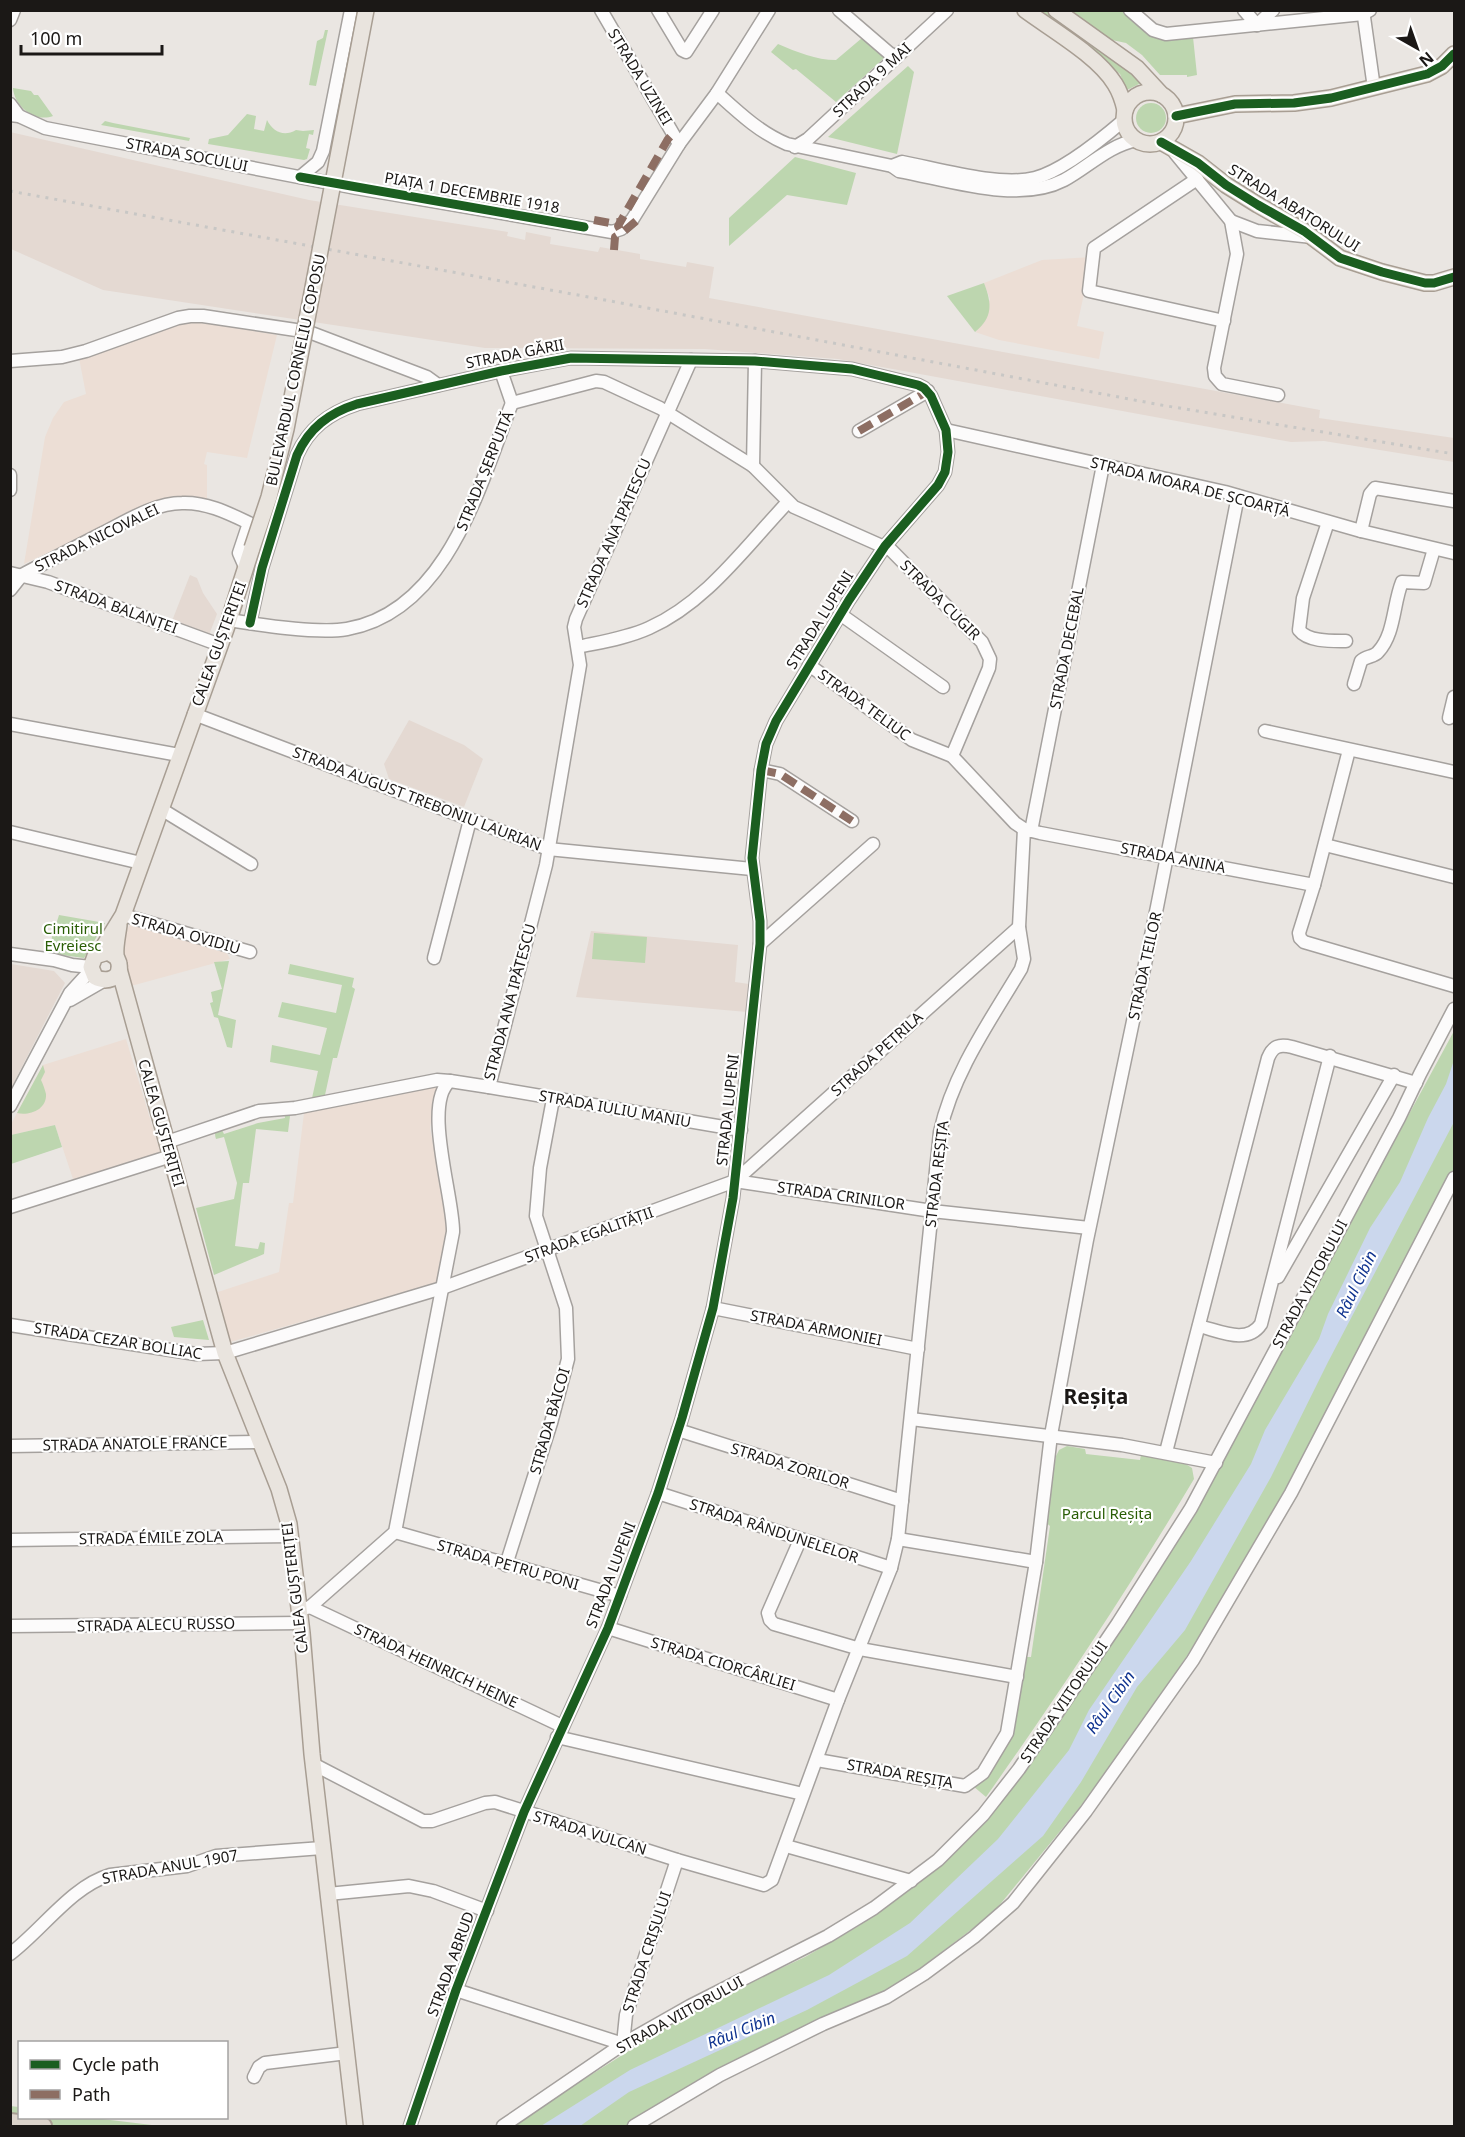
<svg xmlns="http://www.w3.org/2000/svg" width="1465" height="2137" viewBox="0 0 1465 2137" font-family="'Noto Sans',sans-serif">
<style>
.commercial{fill:#ecded5}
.built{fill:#e4d9d2}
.green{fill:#bdd6af}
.water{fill:#cbd7ed}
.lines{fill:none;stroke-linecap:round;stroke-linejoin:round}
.minor-casing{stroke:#a5a19e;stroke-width:15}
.major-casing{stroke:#a89e93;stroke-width:18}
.highway-casing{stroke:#a89e93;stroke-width:20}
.minor{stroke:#fcfbfb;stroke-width:12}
.major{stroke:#e9e4de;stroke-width:15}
.highway{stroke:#dcd4cb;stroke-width:16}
.rail{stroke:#c8c7c5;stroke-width:3;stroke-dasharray:3 6;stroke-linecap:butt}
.major-bridge-casing{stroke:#a89e93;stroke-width:18;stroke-linecap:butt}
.major-bridge{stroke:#e9e4de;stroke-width:15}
.quiet{stroke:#8d6e63;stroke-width:8;stroke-dasharray:15 8;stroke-linecap:butt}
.cycleway-casing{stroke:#fff;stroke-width:13}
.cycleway{stroke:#1b5e20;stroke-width:9}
.labels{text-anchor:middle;stroke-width:4.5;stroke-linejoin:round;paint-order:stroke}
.street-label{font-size:15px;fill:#1b1816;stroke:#fff}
.park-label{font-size:15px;fill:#2a5e06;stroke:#fff}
.water-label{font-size:16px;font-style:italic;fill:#0f338f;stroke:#fff}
.district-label{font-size:21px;font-weight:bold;fill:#1b1816;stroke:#fff}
</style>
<rect width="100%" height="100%" fill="#eae6e2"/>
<g class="commercial">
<path d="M1092,257l-15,69 27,6 -5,27 -100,-19 -24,-8 2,-1 13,-32 -6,-16 58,-23z"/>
<path d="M187,319l90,16 -30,123 -40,-6 -3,12 3,1v34l-16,-2h-20l-19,6 -128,61 21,-127 8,-19 11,-16 22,-8 -7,-36z"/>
<path d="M130,923l95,26 5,10 -99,27 -9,-42z"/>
<path d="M126,1039l35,116 -87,27 -19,-57 -44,10 -1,-9 33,-61z"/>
<path d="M428,1087l8,1 -6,40 18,93 -10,62 -208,59 -12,-50 61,-20 10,-69h4l11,-90z"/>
</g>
<g class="built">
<path d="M10,132l299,68 199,32 -1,4 18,4 1,-8 25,5 -1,7 48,8 2,-5 40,7v5l46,8 1,-5 27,5 -5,31 611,112 -1,8 135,20v24l-130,-21 -33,1 -453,-83 -133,-10 -220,-1 -382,-58 -92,-41z"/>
<path d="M190,575l7,3 6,15 14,21 -8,21 -37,-14z"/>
<path d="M409,720l55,25 19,14 -19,48 -75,-28 -5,-15z"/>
<path d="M591,931l147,14 -3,37 14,2 -2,28 -171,-15z"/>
<path d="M11,964l43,7 11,12 -54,105z"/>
</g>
<g class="green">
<path d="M1036,11h10l82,56 13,16 -14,7 -7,-16 -8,-7z"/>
<path d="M1066,11h57l32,26 9,3 29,-3 4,38 -10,2v-2h-27l-18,-20 -16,-12 -14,-3 -13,-7z"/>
<path d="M325,30h3l-12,56 -7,-1 8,-44 6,-3z"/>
<path d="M862,38l22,20 -48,44 -40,-33 -3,1 -22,-18 7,-8c19,8 38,16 58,16z"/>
<path d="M908,66l6,6 -17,82 -69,-17z"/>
<path d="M13,88l18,3 3,4h4l15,21c-18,7 -39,-10 -40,-28z"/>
<circle cx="1151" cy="118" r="15"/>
<path d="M247,114l9,2 -2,13 10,2 3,-11c6,12 17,17 29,10l7,1 11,-1 -1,5 -4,-1 -3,14 4,1 -3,10 -3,1 -96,-16 1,-5 19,-4z"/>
<path d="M105,121l8,2 77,15 -1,3 -88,-16z"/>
<path d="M795,157l61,16 -9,32 -60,-10 -58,51v-28z"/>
<path d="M984,283c8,21 9,34 -9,49l-28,-36z"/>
<path d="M59,915l46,8 -21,35 -37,-5z"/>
<path d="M594,933l53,4 -2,26 -53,-4z"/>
<path d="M229,961l-11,54 18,5 -4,28 -5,-1 -9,-29 -4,-1 -4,-14 3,-1 -2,-10 11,-3 -8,-27z"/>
<path d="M290,964l64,14 -2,9 3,2 -18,69h-4l-8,37 -13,3 6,-27 -48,-9 2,-17 48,10 7,-27 -49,-11 4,-15 54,11 6,-28 -54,-11z"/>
<path d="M1454,1031v149l-189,351 -132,211 -140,171 -109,83 -204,101 -44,29h-126l190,-120 105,-49 52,-30 55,-39 73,-65 39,-54 224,-357z"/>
<path d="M43,1065l2,7 -4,8c2,4 4,10 5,14 1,16 -17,22 -29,19z"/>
<path d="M284,1110l6,6 -2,16 -32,-3 -7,54h-6l-8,63 23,3 2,-7 5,1 -1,11 -50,21 -18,-67 38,-9 3,-16 -13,-46 -8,2c-2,-6 -1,-8 5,-11l3,6 34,-11 27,-5z"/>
<path d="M55,1125l7,22 -51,17v-29z"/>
<path d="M203,1320l6,20 -35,-3 -3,-10z"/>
<path d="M1067,1446l18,3 1,5 54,6 1,-5 43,8 8,5 2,11c-65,109 -135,215 -208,318l-13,-11 22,-27 30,-102h6l19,-131 -5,-4 11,-66 3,-6z"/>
<path d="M10,2106l9,1 1,11h74l66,8h-149z"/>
</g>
<path class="water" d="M1454,1060v62l-126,240 -57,115 -86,153 -48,57 -56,95 -38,54 -136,120 -100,54 -178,82 -49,34h-39l89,-56 199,-95 81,-52 88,-84 71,-89 20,-40 102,-149 60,-97 14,-34 54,-91 9,-25 42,-86 30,-46 28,-64 18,-34z"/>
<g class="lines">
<defs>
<g id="minor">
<path d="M601,10l78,134"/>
<path d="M658,10l24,40 4,2 27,-42"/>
<path d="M839,10l50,43 8,4"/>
<path d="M1130,10l23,20 13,4 197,-20 7,-4"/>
<path d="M1244,10l13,15"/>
<path d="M1363,10l11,78"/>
<path d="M10,20l4,-10"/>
<path d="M1257,25l16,-15"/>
<path d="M717,93c21,19 43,40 70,51l105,22 7,5c50,9 119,33 165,9 24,-13 45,-35 73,-40"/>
<path d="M10,104l9,12"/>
<path d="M10,115l9,1 26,12 36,7 275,53 256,44 9,-3 11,-9 47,-76 38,-51 52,-83"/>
<path d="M795,147l13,-8 139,-129"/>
<path d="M1175,153l56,68 6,33 -23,114 1,8 7,8 56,11"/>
<path d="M892,166l10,-4c37,7 97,25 133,16 27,-7 68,-40 89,-58"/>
<path d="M300,177l18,-15 5,-11 28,-141"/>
<path d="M1197,179l-103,69 -5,43 135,30"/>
<path d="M1231,221l26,10 55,6"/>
<path d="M10,361l52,-4 24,-6 92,-33 12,-2h13l106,16 118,45 11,8"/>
<path d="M501,371l11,32"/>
<path d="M512,403l84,-22 8,1 56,26 93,58 41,41 97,43 91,92 8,17 -1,9 -37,88 63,67 9,6 16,4 274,52"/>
<path d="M946,430l279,62 136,39 93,22"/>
<path d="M859,431l69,-40"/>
<path d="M753,466l2,-105"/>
<path d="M10,475v15"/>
<path d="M1328,522l-25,76 -4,32c9,12 33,11 47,11"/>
<path d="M1361,531l9,-37 5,-6 79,13"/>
<path d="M10,573l38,9 172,63"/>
<path d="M10,590l12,-15c26,-14 52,-27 79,-41 24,-12 53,-31 81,-31 24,-1 46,10 67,20l-10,30 7,16"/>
<path d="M840,614l103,73"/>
<path d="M229,620c31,5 88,14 118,9 101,-18 133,-145 165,-226"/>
<path d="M250,623l12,-55 35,-113c12,-27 32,-42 60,-51l144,-33 70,-13 184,3 97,8 66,16 6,3 7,8 15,34 2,22 -3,20 -7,13 -53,61 -36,54 -73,121 -10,23 -5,26 -9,88 8,63v23l-27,254 -20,110 -31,110 -24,75 -50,135 -84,184 -68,178 -46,136"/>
<path d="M578,647c23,-5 49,-9 71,-19 57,-25 97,-82 139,-126"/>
<path d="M809,665l103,75 40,16"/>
<path d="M1354,684l7,-23c5,-5 13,-4 17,-9 17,-18 15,-48 24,-70l22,1 10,-34"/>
<path d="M194,714l354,135 204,20"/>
<path d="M1449,718l5,-21"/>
<path d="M10,724l169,31"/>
<path d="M1265,731l189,41"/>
<path d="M1349,750l-35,135 -15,48 1,5 4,4 150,44"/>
<path d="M761,770l19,4 72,47"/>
<path d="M161,809l90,55"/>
<path d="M1031,831l72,-366"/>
<path d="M10,832l131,31"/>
<path d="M1325,845l129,32"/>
<path d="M123,915l127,37"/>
<path d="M760,944l113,-100"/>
<path d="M10,954l44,6 18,5 19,2"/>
<path d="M434,958l36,-138"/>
<path d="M70,1000l33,-19"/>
<path d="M489,1087l252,43"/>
<path d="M10,1106l60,-113 21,-23"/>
<path d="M167,1142l92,-31 36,-3 142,-28 13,1"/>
<path d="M735,1181l197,30 157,17"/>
<path d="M10,1207l161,-51"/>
<path d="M1278,1277l116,-202"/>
<path d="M713,1308l205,41"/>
<path d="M10,1325l186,29 29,-1 217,-65 293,-107 284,-254"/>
<path d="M1199,1326c21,5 48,19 62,-2l69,-268"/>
<path d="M911,1419l211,26 94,18"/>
<path d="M678,1430l224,71"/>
<path d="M10,1446l250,-4"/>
<path d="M1166,1452l102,-394c5,-12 11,-14 24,-11l124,36"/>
<path d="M658,1493l233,75"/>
<path d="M395,1532l225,64"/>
<path d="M898,1539l138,23"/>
<path d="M10,1540l281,-4"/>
<path d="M800,1540l-32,73 2,7 4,4 86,25 157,28"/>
<path d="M506,1565l45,-142 17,-64 -2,-51 -30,-92 4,-48 13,-69"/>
<path d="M310,1607l252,119"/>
<path d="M300,1610l10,-3 85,-75 58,-300c1,-33 -31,-129 -3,-151l39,6 57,-222 34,-200 -6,-38 2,-8 115,-259"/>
<path d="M10,1626l291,-3"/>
<path d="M608,1628l230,72"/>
<path d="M557,1737l246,57"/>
<path d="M817,1760l148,26 18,-13 24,-40 29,-171 15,-127 36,-195 70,-333 81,-411"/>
<path d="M313,1764l110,57h9l53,-18 10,-1 182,58 87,25 8,-5 66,-180 53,-132 7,-29 42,-407c13,-59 50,-111 81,-163l3,-10 -5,-32 5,-98"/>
<path d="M786,1846l125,35"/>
<path d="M328,1894l81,-8 24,5 54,20"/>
<path d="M10,1954c32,-24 62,-68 100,-79l77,-9 29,-10 106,-8"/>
<path d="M456,1990l167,54"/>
<path d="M623,2044l3,-29 51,-155"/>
<path d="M254,2077l5,-10 6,-4 82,-10"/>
<path d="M503,2126l120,-82 67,-38 138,-70 46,-28 64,-48 45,-45 36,-46 99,-146 73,-115 208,-390 21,-44 34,-65"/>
<path d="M634,2126l86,-51 103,-51 64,-27 37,-23 50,-37 39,-34 73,-92 107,-151 98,-167 163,-315"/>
</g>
<g id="major">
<path d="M1025,10c27,20 73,46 90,74 5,8 8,17 10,26"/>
<path d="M1056,10l81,58 25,27"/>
<circle cx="1150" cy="118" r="26"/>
<path d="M1176,116l59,-12 59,-1 37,-5 96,-24 15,-8 12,-12"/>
<path d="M1161,142l37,21 28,22 32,20 46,26 36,27 42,14 43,11h9l20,-6"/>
<path d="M99,954l24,-39 103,-286 26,-81"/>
<path d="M116,957l-8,-5 -13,4 -4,11 4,10c11,6 27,2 24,-13 0,-3 -3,-6 -3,-9 -1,-9 2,-21 3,-30"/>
<path d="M119,969l106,384 54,136 10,35 13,109 10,121 43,372"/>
</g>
<path id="highway" d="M10,2122l33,4"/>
</defs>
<use href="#minor" class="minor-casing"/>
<use href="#major" class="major-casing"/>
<use href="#highway" class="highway-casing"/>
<use href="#minor" class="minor"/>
<use href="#major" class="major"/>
<use href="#highway" class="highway"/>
<path class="rail" d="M10,191l595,109 556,105 293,49"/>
<defs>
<path id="major-bridge" d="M252,548l17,-51 17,-68 80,-419"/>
</defs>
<use href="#major-bridge" class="major-bridge-casing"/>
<use href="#major-bridge" class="major-bridge"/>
<g class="quiet">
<path d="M594,220l16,3 9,-1"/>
<path d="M636,221l-14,12 -4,-7 50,-87 6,-6"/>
<path d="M614,250l1,-13 7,-4"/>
<path d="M859,431l69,-40"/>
<path d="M761,770l19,4 72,47"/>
</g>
<defs>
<g id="cycleway">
<path d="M1176,116l59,-12 59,-1 37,-5 96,-24 15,-8 12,-12"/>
<path d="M1161,142l37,21 28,22 32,20 46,26 36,27 42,14 43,11h9l20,-6"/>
<path d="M300,177l284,50"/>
<path d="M250,623l12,-55 35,-113c12,-27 32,-42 60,-51l144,-33 70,-13 184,3 97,8 66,16 6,3 7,8 15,34 2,22 -3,20 -7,13 -53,61 -36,54 -73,121 -10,23 -5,26 -9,88 8,63v23l-27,254 -20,110 -31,110 -24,75 -50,135 -84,184 -68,178 -46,136"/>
</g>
</defs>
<use href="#cycleway" class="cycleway-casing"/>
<use href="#cycleway" class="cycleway"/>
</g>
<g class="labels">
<g class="street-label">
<text transform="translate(640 77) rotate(59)" y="5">STRADA UZINEI</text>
<text transform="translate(872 80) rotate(-43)" y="5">STRADA 9 MAI</text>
<text transform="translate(187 155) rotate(11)" y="5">STRADA SOCULUI</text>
<text transform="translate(472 193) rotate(10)" y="5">PIAȚA 1 DECEMBRIE 1918</text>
<text transform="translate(1294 208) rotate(32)" y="5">STRADA ABATORULUI</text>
<text transform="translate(515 354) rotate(-11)" y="5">STRADA GĂRII</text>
<text transform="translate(296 370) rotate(-78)" y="5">BULEVARDUL CORNELIU COPOSU</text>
<text transform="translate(485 471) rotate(-68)" y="5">STRADA ȘERPUITĂ</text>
<text transform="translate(1190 487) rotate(14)" y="5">STRADA MOARA DE SCOARȚĂ</text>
<text transform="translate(614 533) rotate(-66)" y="5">STRADA ANA IPĂTESCU</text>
<text transform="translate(97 538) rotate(-26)" y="5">STRADA NICOVALEI</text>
<text transform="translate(940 600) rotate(45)" y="5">STRADA CUGIR</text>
<text transform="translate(116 607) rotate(20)" y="5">STRADA BALANȚEI</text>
<text transform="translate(820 620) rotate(-58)" y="5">STRADA LUPENI</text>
<text transform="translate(219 644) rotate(-70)" y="5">CALEA GUȘTERIȚEI</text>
<text transform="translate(1067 648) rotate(-79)" y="5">STRADA DECEBAL</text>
<text transform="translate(864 705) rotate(36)" y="5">STRADA TELIUC</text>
<text transform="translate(417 799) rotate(21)" y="5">STRADA AUGUST TREBONIU LAURIAN</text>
<text transform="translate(1173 858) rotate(11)" y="5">STRADA ANINA</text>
<text transform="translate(186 934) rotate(16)" y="5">STRADA OVIDIU</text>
<text transform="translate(1145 966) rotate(-78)" y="5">STRADA TEILOR</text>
<text transform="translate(510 1002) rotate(-75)" y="5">STRADA ANA IPĂTESCU</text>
<text transform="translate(877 1054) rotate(-42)" y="5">STRADA PETRILA</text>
<text transform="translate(615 1109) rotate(10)" y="5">STRADA IULIU MANIU</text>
<text transform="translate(728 1110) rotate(-84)" y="5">STRADA LUPENI</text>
<text transform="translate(161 1123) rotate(74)" y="5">CALEA GUȘTERIȚEI</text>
<text transform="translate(937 1174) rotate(-83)" y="5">STRADA REȘIȚA</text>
<text transform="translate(841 1196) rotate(8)" y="5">STRADA CRINILOR</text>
<text transform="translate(589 1235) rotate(-20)" y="5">STRADA EGALITĂȚII</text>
<text transform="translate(1310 1284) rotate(-62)" y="5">STRADA VIITORULUI</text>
<text transform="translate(816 1328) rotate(11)" y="5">STRADA ARMONIEI</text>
<text transform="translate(118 1341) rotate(9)" y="5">STRADA CEZAR BOLLIAC</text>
<text transform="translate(550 1421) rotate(-74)" y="5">STRADA BĂICOI</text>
<text transform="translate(135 1444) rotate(-1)" y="5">STRADA ANATOLE FRANCE</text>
<text transform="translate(790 1466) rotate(17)" y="5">STRADA ZORILOR</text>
<text transform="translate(774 1531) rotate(18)" y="5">STRADA RÂNDUNELELOR</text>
<text transform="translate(151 1538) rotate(-1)" y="5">STRADA ÉMILE ZOLA</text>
<text transform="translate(508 1565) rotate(16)" y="5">STRADA PETRU PONI</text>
<text transform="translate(611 1575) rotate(-69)" y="5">STRADA LUPENI</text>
<text transform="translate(295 1588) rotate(-97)" y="5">CALEA GUȘTERIȚEI</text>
<text transform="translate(156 1625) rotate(-1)" y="5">STRADA ALECU RUSSO</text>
<text transform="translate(723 1664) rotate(17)" y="5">STRADA CIORCÂRLIEI</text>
<text transform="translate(436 1666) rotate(25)" y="5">STRADA HEINRICH HEINE</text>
<text transform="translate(1064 1702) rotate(-56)" y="5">STRADA VIITORULUI</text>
<text transform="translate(900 1774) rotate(10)" y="5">STRADA REȘIȚA</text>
<text transform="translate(590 1833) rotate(17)" y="5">STRADA VULCAN</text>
<text transform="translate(170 1867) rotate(-10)" y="5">STRADA ANUL 1907</text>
<text transform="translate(647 1952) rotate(-72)" y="5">STRADA CRIȘULUI</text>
<text transform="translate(451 1964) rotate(-70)" y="5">STRADA ABRUD</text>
<text transform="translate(680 2015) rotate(-29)" y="5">STRADA VIITORULUI</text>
</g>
<g class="park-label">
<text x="73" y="934">Cimitirul<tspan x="73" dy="17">Evreiesc</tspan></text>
<text x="1107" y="1519">Parcul Reșița</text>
</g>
<g class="water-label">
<text transform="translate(1356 1284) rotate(-64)" y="6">Râul Cibin</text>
<text transform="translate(1110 1702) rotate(-55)" y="6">Râul Cibin</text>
<text transform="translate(741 2030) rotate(-22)" y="6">Râul Cibin</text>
</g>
<g class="district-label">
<text x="1096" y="1404">Reșița</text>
</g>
</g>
<rect width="1465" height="2137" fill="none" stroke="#1b1816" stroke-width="24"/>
<rect x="18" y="2041" width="210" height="78" fill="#ffffff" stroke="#a4a3a2" stroke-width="1.5"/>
<rect x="30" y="2060" width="30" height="9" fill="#1b5e20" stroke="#a4a3a2" stroke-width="1.5"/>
<text x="72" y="2071" font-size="18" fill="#1b1816">Cycle path</text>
<rect x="30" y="2090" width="30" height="9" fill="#8d6e63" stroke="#a4a3a2" stroke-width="1.5"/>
<text x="72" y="2101" font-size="18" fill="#1b1816">Path</text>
<g transform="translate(1417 48) rotate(140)" stroke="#ffffff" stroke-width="4.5" paint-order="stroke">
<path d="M0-4.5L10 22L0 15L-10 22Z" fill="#1b1816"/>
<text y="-9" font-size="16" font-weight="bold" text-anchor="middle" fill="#1b1816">N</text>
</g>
<path d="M21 45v9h141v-9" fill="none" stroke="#1b1816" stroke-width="3"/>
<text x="30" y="45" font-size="18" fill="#1b1816" stroke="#ffffff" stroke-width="4.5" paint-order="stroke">100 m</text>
</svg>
